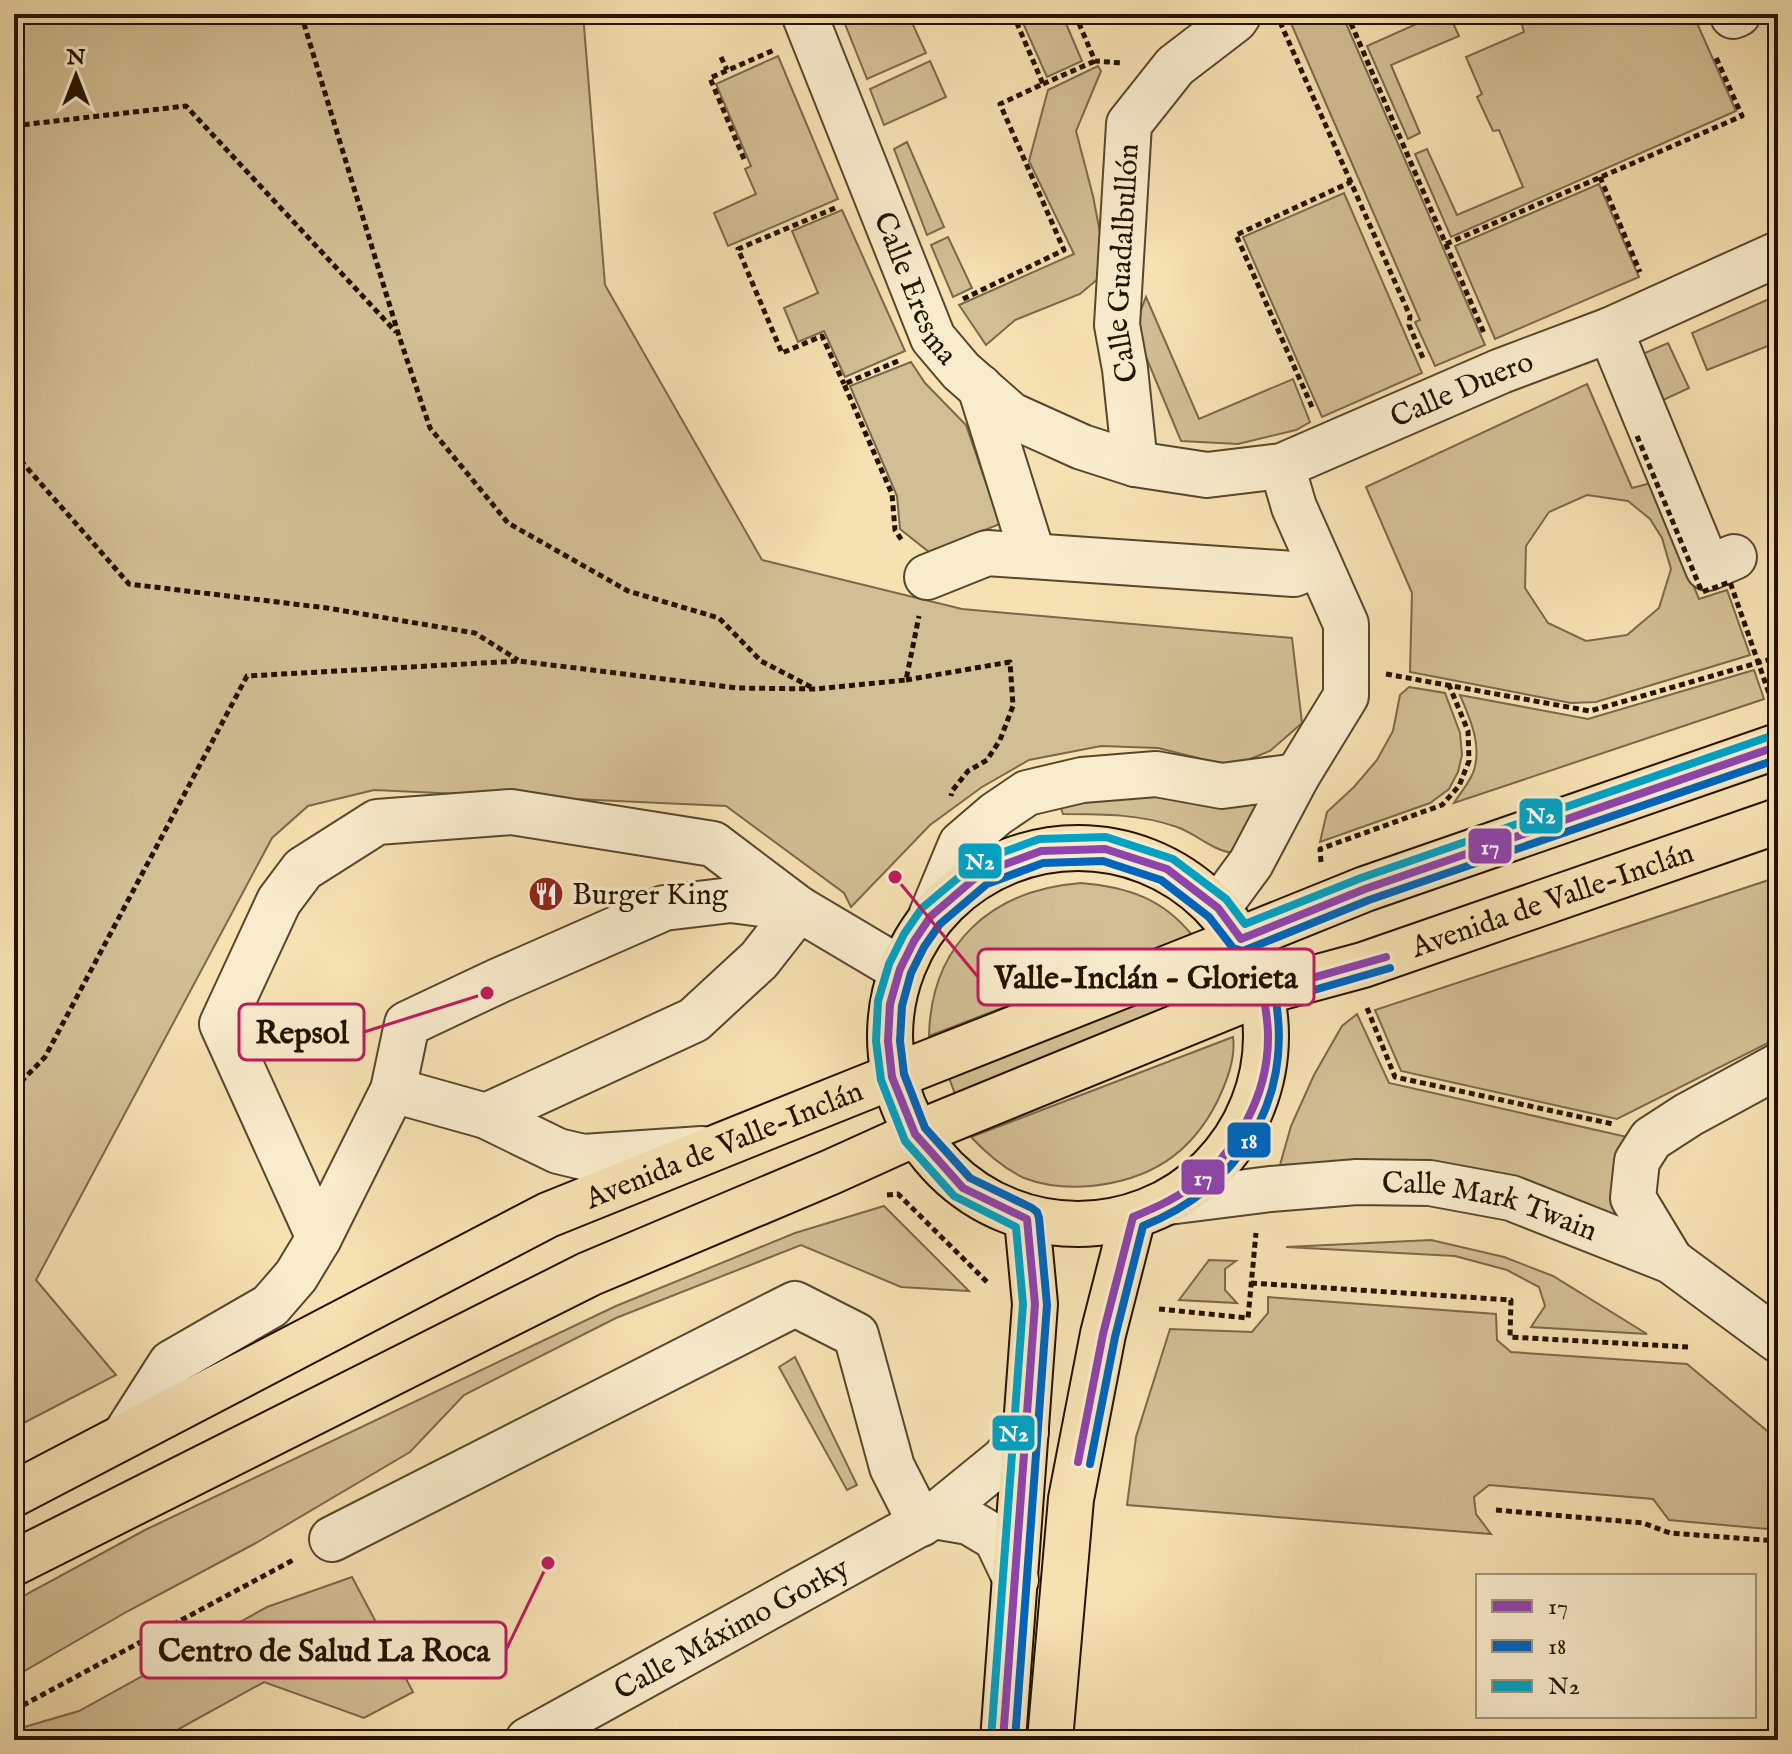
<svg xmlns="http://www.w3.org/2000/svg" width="1792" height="1754" viewBox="0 0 1792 1754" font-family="'IM FELL English',serif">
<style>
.green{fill:#d2be94;stroke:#7b684a;stroke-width:2;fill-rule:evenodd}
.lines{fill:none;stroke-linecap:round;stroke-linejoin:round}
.minor-casing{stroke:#58462c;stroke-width:48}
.major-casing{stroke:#241300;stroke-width:48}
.path{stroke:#241300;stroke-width:5;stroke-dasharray:6 4;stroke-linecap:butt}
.minor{stroke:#f9eccd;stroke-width:44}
.major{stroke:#f6e1b2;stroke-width:44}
.path-bridge{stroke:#241300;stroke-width:5;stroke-dasharray:6 4;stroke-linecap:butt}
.bus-1-casing{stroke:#f9eccd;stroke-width:14}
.bus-2-casing{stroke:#f9eccd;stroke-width:14}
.bus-3-casing{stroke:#f9eccd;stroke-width:14}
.bus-1{stroke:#8e44ad;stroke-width:8}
.bus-2{stroke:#0065bd;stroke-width:8}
.bus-3{stroke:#02a2c4;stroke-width:8}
.labels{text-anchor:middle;stroke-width:7;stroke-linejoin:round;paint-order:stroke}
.street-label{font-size:30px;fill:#241300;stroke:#f9eccd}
.poi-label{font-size:30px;fill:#241300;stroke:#f9eccd;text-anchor:start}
.leader{fill:none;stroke:#c2185b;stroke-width:3}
.callout-dot{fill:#c2185b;stroke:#f9eccd;stroke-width:3}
.callout{fill:#f9eccd;stroke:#c2185b;stroke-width:3}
.callout-label{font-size:32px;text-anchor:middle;font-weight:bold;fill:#241300}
.line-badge{stroke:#f9eccd;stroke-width:3}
.badge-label{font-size:22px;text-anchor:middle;font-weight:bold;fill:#fff}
</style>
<rect width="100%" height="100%" fill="#f6e1b2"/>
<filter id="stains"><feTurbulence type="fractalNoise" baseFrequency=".0025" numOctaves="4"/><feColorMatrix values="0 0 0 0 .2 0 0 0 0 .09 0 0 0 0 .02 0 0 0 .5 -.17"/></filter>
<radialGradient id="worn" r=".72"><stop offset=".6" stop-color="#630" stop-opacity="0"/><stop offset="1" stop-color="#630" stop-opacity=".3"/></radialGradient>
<g class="green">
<path d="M14,14h569l22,271 157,275 200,49 330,29 10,85 -32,28 -35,14 -33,-6 -44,-11 -57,-2 -72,14 -47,27 -52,38 -79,82 -7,-14 -118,-87 -352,-16 -66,16 -36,32 -236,442 80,95 -102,53z"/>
<path d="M841,14h67l18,39 -59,26z"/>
<path d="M1019,14h43l20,47 -35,16z"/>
<path d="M1287,14h55l143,331 -50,21 -20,-44 5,-2z"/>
<path d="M1418,14h31l10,22 -68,29 29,68 -12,6 -41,-93 54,-24z"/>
<path d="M1547,14h12l1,2 4,-2h129l43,97 -285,126 -36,-83 12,-5 30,66 66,-28 -24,-57 -6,1 -16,-34 5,-3 -16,-37 58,-25 -2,-7z"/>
<path d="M778,56l60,143 -110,47 -14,-33 42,-19 -11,-25 6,-3 -35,-82z"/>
<path d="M930,61l16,36 -62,28 -14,-36z"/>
<path d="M1098,66l3,5 -25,60 17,65 10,52 -3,29 -20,17 -65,26 -29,25 -27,-40 115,-51 -45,-93 19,-71z"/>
<path d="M907,142l37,85 -17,8 -33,-86z"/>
<path d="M1599,184l40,93 -144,62 -40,-93z"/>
<path d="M1344,193l78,180 -100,44 -79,-180z"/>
<path d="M842,210l63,141 -60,26 -21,-46 -26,11 -14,-34 34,-15 -26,-62z"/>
<path d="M948,237l24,51 -19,9 -22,-52z"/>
<path d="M1778,295v47l-71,28 -15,-37z"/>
<path d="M1146,297l53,122 94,-40 17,43 -14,8 -58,14 -57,-3 -47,-113z"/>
<path d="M1668,343l21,45 -32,15 -19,-47z"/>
<path d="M911,362l14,21 41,42 34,99 -71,28 -29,-23 -3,-33 -47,-110z"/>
<path d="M1587,384l45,104 19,-5 48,116 28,-9 23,65 -154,47 -25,1 -161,-31 2,-79 -46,-106zM1587,495l41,6 22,18 12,19 9,31 -12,39 -32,27 -41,6 -38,-18 -23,-35 1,-42 23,-34z"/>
<path d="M1754,670l10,29 -310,104c6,-10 17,-22 20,-33 8,-26 -4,-51 -14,-75l128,24z"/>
<path d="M1409,687l36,6 15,40 2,22 -4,17 -9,17 -19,14 -110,39 7,-30 27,-25 23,-27 16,-29 7,-36z"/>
<path d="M1099,789l168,9 -32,55c-21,-1 -38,-19 -58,-26 -37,-13 -75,-13 -114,-13l-5,-15z"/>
<path d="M1778,877v161l-161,81 -216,-48 -26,-61z"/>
<path d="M1081,883c46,4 81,15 111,52l-263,101c2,-92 62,-146 152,-153z"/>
<path d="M1208,975l8,14 -261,105 -7,-19z"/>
<path d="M1357,1014l32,69 247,56 -3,84 -242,-61 -111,3 11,-39 23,-51 28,-49z"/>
<path d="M1233,1037c3,22 -7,46 -16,65 -27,53 -68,78 -126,84 -22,2 -46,0 -67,-8 -21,-10 -37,-24 -53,-41z"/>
<path d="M884,1206l85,85 -68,-4 -100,-42 -185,73 -152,77 -54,57 -154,91 -128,68 -114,66v-76l131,-71 471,-224 179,-73z"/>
<path d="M1431,1240l73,17 49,19 94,58 -116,-7 14,-21 -6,-19 -32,-17 -52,-14 -169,-9z"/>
<path d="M1209,1260l27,1 -11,8v21l12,13 -58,-3z"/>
<path d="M1268,1297l228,17 1,26 14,12 176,12 91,76v90l-109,-10 -16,-21 -164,-14 -15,12 2,17 15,20 -364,-29 9,-68 34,-108 82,3 16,-19z"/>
<path d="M795,1357l62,128 -10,5 -68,-123z"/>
<path d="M352,1577l61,115 -49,26 -100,-36 -105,58h-145v-10l65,-19 188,-104z"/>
</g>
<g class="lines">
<defs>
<g id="minor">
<path id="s1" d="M804,14l129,324 28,33 50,44 71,32 53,17 72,11 75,-9 219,-95 109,-41 168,-76"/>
<path d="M1733,16l5,-2"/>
<path d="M1610,330l98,238 26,-11"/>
<path d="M980,387l53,169"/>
<path id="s2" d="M1135,464l-10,-95 -8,-44 12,-201 46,-58 60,-46 4,-6"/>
<path d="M927,577l60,-24 307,21 25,-10"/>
<path d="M1218,908l33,-45 46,-87 49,-80v-72l-52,-117 -12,-41"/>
<path d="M931,916l30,-72 35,-30 31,-21 55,-13 74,-6 66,12 75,-10"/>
<path d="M393,1090l14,-66 91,-43 166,-73 67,-8 68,9 101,60"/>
<path id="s3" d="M1168,1202l102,-13 87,-7 73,1 81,15 160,63 107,79"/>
<path d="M319,1238l-97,-214 57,-123 24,-32 74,-47 134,-10 202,32 86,65 -40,51 -65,60 -208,96"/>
<path d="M1671,1261l-38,-63 4,-37 14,-22 37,-24 90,-49"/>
<path d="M125,1435l46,-72 99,-57 26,-30 23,-38 74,-148 93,26 72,35 25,6 119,-8"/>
<path d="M934,1516l35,6 27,16 20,42"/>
<path d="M332,1539l463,-235 61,31 36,132 29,57"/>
<path id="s4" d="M528,1740l406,-224 70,-57 22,-27"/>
</g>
<g id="major">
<circle cx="1078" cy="1036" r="188"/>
<path id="s5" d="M14,1494l534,-279 311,-125 382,-151 124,-50 413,-143"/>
<path id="s6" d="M14,1563l575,-289 242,-102 84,-38 348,-142 100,-27 415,-144"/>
<path d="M1003,1740l32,-436 -8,-85"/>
<path d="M1050,1740l21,-241 32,-165 30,-117"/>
</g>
</defs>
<use href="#minor" class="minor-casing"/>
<use href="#major" class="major-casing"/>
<g class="path">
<path d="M301,14l98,322 31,92 78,95 120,68 91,27 42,43 50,26"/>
<path d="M1075,14l20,47 27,2"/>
<path d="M1347,14l137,319"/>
<path d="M1280,22l130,294 -1,9 14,33"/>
<path d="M721,57l6,13"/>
<path d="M1043,84l52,-23"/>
<path d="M14,123l7,2 165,-19 210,226"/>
<path d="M744,159l-34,-81 64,-28"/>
<path d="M1600,177l40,95"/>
<path d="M835,208l-97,41 44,104 40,-17 22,48"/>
<path d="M1446,244l296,-128 -27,-61"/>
<path d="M963,299l101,-49 -64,-146 43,-20 -30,-70"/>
<path d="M898,361l-54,23 48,110 3,36 8,12"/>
<path d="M1312,407l-76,-172 115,-53"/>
<path d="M14,453l115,131 198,24 148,25 43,27"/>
<path d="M1386,674l204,37 188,-54"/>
<path d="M906,680l104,-18 3,44 -13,34 -13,20 -19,11 -16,20 -1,5"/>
<path d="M1321,862l-1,-13 122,-44 17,-19 10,-25 -1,-30 -19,-46"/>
<path d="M1367,1008l28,69 218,47"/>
<path d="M14,1089l31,-32 202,-381 272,-15 218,27 79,1 90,-9 13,-64"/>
<path d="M887,1195l11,-1 91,90"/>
<path d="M1251,1283l260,17 -1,37 178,10"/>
<path d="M1159,1309l89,9 8,-85"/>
<path d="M1496,1510l147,13 27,10 108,8"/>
<path d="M14,1710l281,-151"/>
</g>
<use href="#minor" class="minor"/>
<use href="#major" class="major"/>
<path class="path-bridge" d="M1637,436l65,156 28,-10 48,137"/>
<defs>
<g id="bus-1">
<path d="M1078,1462l25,-128 30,-117c19,-8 38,-16 55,-28 48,-34 81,-95 80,-154 0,-14 -3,-29 -5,-43l123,-35"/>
<path d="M1003,1740l32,-436 -8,-85 -64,-31 -48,-54 -23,-57 -4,-36 2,-37 10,-35 14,-28 17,-25 50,-43 60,-22 64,-2 62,20 51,39 23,31 124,-50 413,-143"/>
</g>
<g id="bus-2">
<path d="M1090,1464l25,-127 28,-111c95,-38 149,-123 133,-225l114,-33"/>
<path d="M1015,1740l32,-435 -8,-87 -2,-6 -5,-4 -62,-30 -45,-50 -21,-54 -4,-33 2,-35 9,-33 13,-26 16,-23 47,-40 56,-21 60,-2 58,19 48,37 24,31 10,3 126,-51 409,-141"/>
</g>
<path id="bus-3" d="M991,1739l32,-435 -7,-77 -62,-31 -49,-55 -24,-61 -5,-39 2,-40 11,-37 15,-30 18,-26 55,-46 62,-23 67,-2 67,22 53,40 19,25 116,-46 413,-143"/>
</defs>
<use href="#bus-1" class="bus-1-casing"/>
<use href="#bus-2" class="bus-2-casing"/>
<use href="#bus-3" class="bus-3-casing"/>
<use href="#bus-1" class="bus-1"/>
<use href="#bus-2" class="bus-2"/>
<use href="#bus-3" class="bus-3"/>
</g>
<defs>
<symbol id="restaurant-disc" viewBox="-11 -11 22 22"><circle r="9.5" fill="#8f2418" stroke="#f9eccd"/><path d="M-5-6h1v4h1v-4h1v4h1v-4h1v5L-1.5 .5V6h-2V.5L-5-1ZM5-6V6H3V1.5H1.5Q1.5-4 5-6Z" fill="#fff"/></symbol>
</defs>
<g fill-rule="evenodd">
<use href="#restaurant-disc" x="526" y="874" width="40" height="40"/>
</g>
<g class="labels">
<g class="street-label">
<text dy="10" stroke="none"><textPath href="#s2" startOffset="202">Calle Guadalbullón</textPath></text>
<text dy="10" stroke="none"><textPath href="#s1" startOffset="296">Calle Eresma</textPath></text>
<text dy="10" stroke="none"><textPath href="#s1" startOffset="936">Calle Duero</textPath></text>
<text dy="10" stroke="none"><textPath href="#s6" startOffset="1678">Avenida de Valle-Inclán</textPath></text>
<text dy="10" stroke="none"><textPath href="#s5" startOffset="792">Avenida de Valle-Inclán</textPath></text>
<text dy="10" stroke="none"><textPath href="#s3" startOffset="326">Calle Mark Twain</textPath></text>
<text dy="10" stroke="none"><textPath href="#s4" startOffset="232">Calle Máximo Gorky</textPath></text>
</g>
<g class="poi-label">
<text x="572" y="904">Burger King</text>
</g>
</g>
<path class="leader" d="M895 877L978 977M487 993L364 1032M548 1563L506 1650"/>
<g class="callout-dot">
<circle cx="895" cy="877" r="8"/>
<circle cx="487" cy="993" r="8"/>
<circle cx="548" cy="1563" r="8"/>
</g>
<g class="callout">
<rect x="978" y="949" width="336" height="56" rx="8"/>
<rect x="239" y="1004" width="125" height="56" rx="8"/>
<rect x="141" y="1622" width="365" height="56" rx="8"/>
</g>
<g class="callout-label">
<text x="1146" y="988">Valle-Inclán - Glorieta</text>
<text x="302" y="1043">Repsol</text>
<text x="324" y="1661">Centro de Salud La Roca</text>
</g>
<g class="line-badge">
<rect x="1518" y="797" width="46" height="38" rx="8" fill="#02a2c4"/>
<rect x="1467" y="827" width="46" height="38" rx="8" fill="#8e44ad"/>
<rect x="957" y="842" width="46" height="38" rx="8" fill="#02a2c4"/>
<rect x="1226" y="1121" width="46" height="38" rx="8" fill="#0065bd"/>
<rect x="1180" y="1158" width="46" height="38" rx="8" fill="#8e44ad"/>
<rect x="991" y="1414" width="45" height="38" rx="8" fill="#02a2c4"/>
</g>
<g class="badge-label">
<text x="1541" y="823">N2</text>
<text x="1490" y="854">17</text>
<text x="980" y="869">N2</text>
<text x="1249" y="1148">18</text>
<text x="1203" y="1185">17</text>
<text x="1014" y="1441">N2</text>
</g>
<rect width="1792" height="1754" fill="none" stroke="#f6e1b2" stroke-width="48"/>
<rect x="16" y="16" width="1760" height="1722" fill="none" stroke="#241300" stroke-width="4"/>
<rect x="24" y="24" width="1744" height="1706" fill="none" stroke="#241300" stroke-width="2"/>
<rect x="1476" y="1574" width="280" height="144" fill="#f9eccd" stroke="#a4957b" stroke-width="2"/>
<rect x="1492" y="1600" width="40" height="12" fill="#8e44ad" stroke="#a4957b" stroke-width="2"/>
<text x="1548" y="1614" font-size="24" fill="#241300">17</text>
<rect x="1492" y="1640" width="40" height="12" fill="#0065bd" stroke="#a4957b" stroke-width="2"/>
<text x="1548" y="1654" font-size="24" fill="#241300">18</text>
<rect x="1492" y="1680" width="40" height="12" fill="#02a2c4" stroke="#a4957b" stroke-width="2"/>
<text x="1548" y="1694" font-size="24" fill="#241300">N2</text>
<g transform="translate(76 76)" stroke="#f9eccd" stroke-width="6" paint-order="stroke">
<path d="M0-6L14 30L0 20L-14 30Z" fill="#241300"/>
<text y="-12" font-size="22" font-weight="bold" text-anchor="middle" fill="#241300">N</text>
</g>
<rect width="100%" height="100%" filter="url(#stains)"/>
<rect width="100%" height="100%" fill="url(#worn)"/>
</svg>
